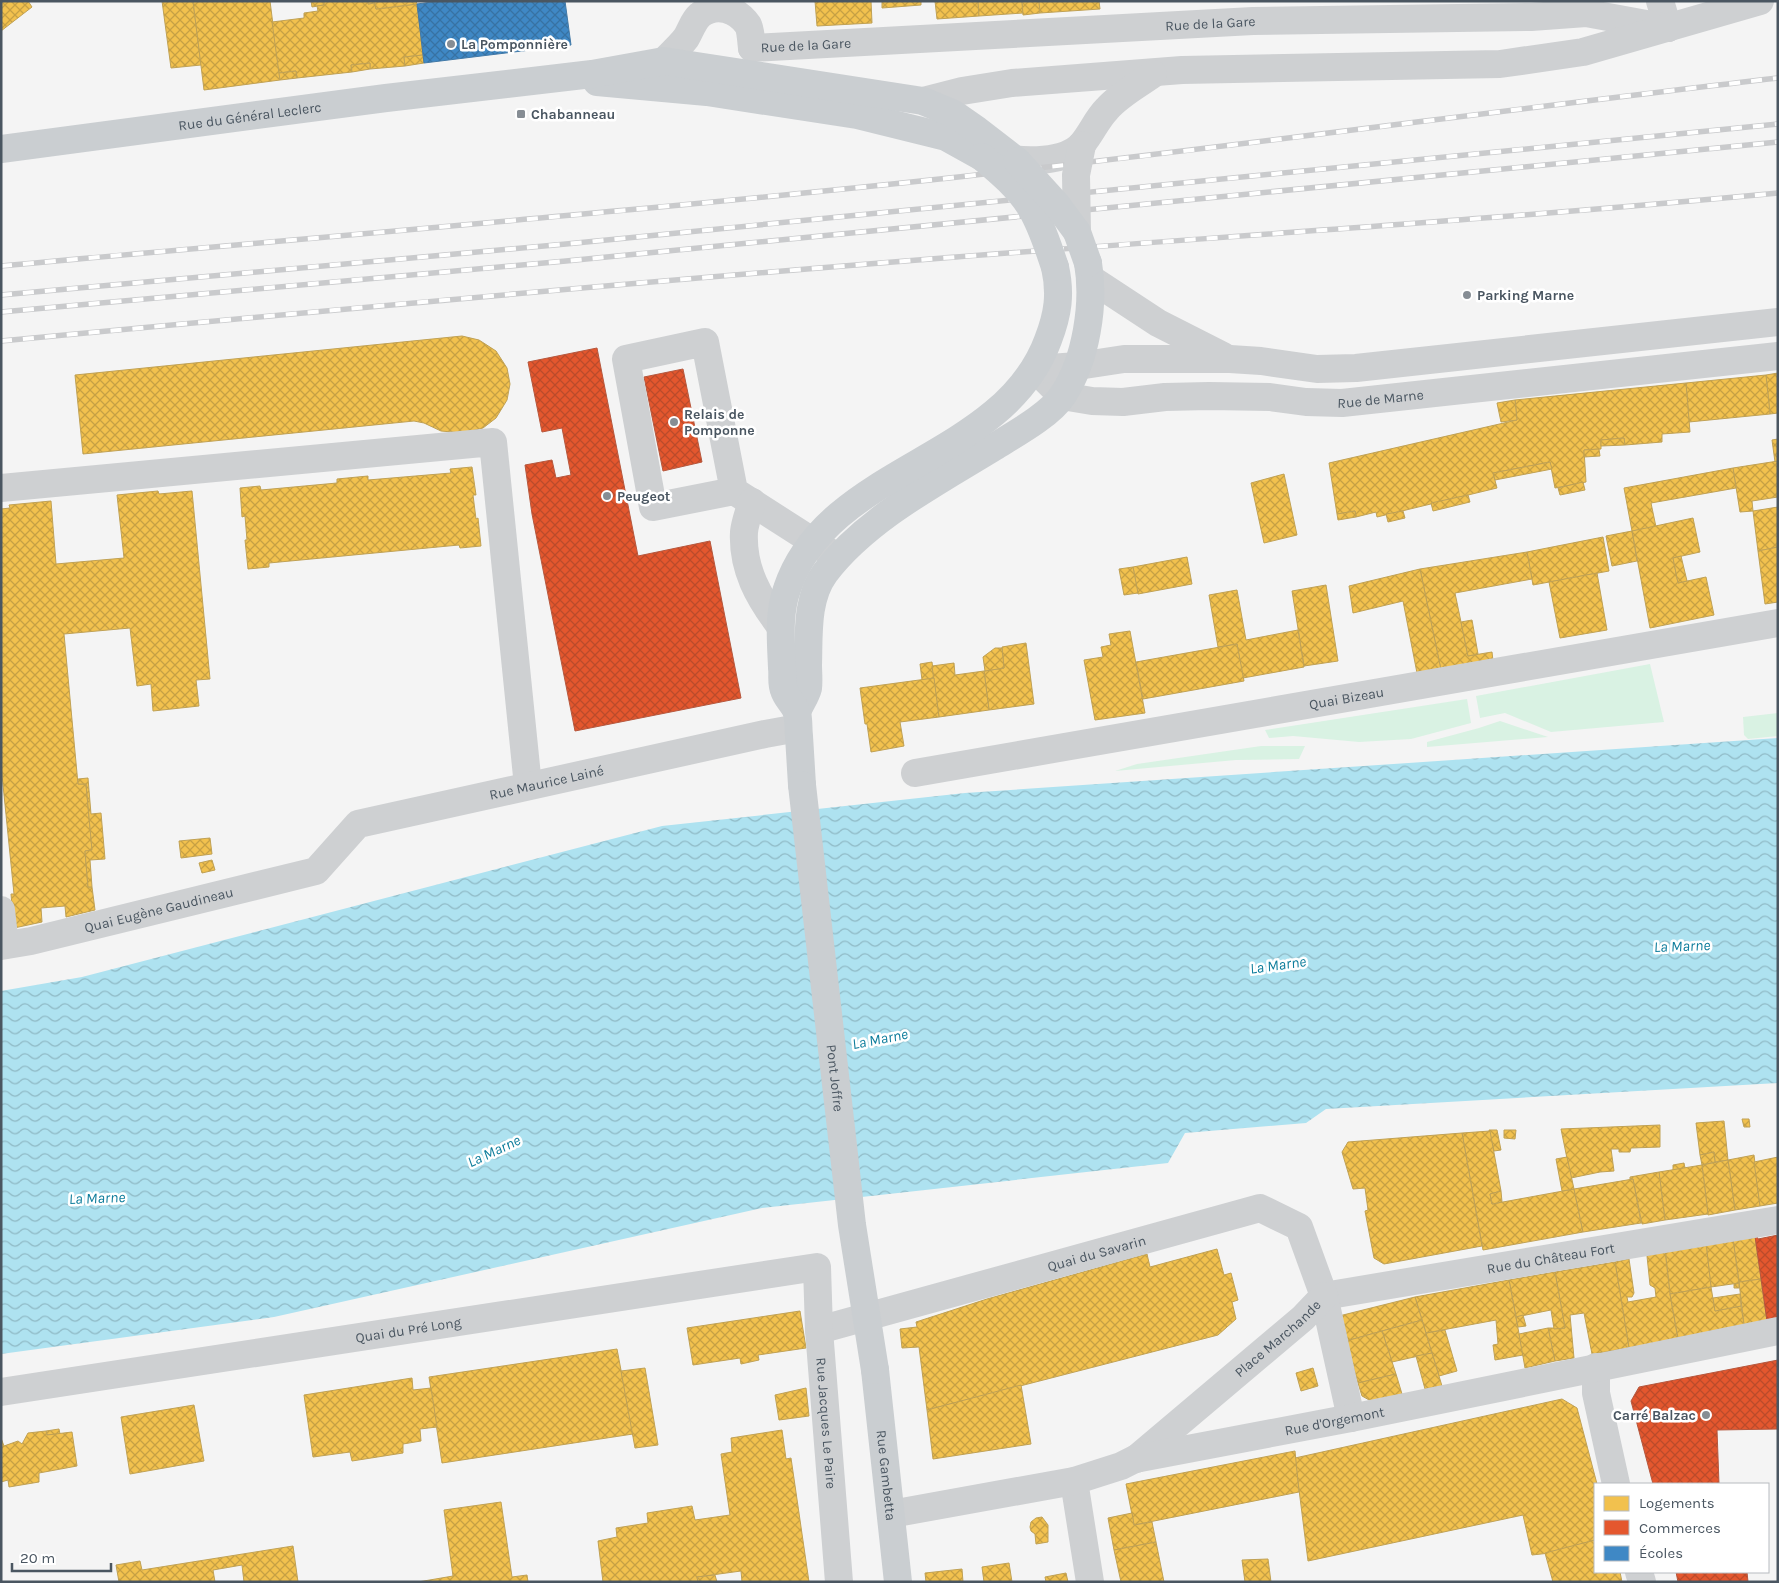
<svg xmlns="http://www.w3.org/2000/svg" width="1779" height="1583" viewBox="0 0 1779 1583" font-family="Karla,sans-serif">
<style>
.green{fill:#d9f2e3}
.water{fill:url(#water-waves)}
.homes{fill:url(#homes-cross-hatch);stroke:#c0a154}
.shops{fill:url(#shops-cross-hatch);stroke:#b6573d}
.schools{fill:url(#schools-cross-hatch);stroke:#4279a7}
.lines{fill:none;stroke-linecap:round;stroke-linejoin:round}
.minor{stroke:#ced0d2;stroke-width:28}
.major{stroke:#caced1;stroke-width:28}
.rail-casing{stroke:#c9cacc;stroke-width:5.5}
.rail{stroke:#fff;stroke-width:4;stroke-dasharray:11;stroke-linecap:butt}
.minor-bridge{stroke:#ced0d2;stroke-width:28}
.major-bridge{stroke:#caced1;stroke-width:28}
.poi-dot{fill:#868d94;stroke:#fff;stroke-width:2}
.labels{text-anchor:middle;stroke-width:5;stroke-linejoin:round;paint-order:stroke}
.street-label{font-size:14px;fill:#4a5661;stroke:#fff}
.poi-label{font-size:14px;font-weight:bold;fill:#4a5661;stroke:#fff;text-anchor:start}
.water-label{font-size:15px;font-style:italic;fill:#0c7c9b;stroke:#fff}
</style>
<defs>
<pattern id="water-waves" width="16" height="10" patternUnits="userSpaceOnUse" patternTransform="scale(1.25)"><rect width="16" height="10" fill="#aee2f0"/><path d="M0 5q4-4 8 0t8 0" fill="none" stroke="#90bac6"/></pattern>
<pattern id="homes-cross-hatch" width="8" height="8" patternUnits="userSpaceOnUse" patternTransform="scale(1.25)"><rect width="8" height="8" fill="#f2c14e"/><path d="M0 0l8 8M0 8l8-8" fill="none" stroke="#c6a044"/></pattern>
<pattern id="shops-cross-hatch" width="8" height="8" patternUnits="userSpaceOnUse" patternTransform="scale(1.25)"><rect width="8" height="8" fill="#e4572e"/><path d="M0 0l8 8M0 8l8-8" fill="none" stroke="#bb4b2b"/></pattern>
<pattern id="schools-cross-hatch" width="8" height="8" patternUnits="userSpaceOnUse" patternTransform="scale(1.25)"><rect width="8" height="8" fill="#3f88c5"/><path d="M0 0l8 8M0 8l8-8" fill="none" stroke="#3772a3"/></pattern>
</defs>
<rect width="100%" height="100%" fill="#f4f4f4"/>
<g class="green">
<path d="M1650,664l14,58 -113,10 -46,-19 -25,5 -4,-22z"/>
<path d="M1467,699l4,24 -60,16 -52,3 -66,-6 -24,2 -4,-8z"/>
<path d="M1778,713v23l-30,3 -4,-4 -1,-18z"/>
<path d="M1500,721l48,16 -121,10v-5l52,-14z"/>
<path d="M1261,746h44l-6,13 -63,1 -121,11 22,-7z"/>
</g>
<path class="water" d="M1778,738v345l-452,26 -20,14 -121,10 -17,30 -406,45 -488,109 -273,37v-363l81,-14 580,-151 303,-33z"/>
<g class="homes">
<path d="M1,1h27l4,6 -31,24z"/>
<path d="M162,1h31l8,64 -30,3z"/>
<path d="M193,1h77l10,79 -76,10z"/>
<path d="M311,1h13v4l-12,2z"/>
<path d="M324,1h44v3l7,-1 1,6 41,-5 6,51 -19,2 1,9 -35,3v-6l-19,2 1,7 -55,6 -1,-7 -17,2 -7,-51 32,-4v-5l14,-2 -1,-5 7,-1z"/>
<path d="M368,1h48l1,3 -41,5 -1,-6 -7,1z"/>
<path d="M815,1h56l1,22 -55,3z"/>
<path d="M882,1h39v4l-39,3z"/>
<path d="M935,1h43l1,15 -42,3z"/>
<path d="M978,1h44l1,12 -44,3z"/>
<path d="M1022,1h17l1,12 -17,2z"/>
<path d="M1039,1h60l1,8 -60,4z"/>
<path d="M423,55l1,8 -19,3 -1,-9z"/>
<path d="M370,63v6l-18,3 -1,-7z"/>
<path d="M296,71l1,7 -17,2 -1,-7z"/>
<path d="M462,336l17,4 17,11 11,17 3,16 -3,16 -11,18 -13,10 -20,5 -22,-2 -17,-8 -10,-2 -331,33 -8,-79z"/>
<path d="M1778,373v40l-8,1 -4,-39z"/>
<path d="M1766,375l4,39 -81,8 -3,-39z"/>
<path d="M1686,383l4,49 -28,2v8l-37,3 -1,-7 -23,2v9l-17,1 2,32 -31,6 -5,-26 -57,11 4,15 -120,29 -1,-5 -20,5 -1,-6 -18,3 -8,-51 188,-43 -2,-20z"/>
<path d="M1515,400l2,20 -16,2 -4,-19z"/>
<path d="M1624,438l1,7 -24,1v-6z"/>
<path d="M1778,439v22l-3,1 -3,-22z"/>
<path d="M1599,449l1,7 -16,1v-7z"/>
<path d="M1778,461v36l-26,4 1,10 -13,1 -7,-44z"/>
<path d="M1550,462l2,7 -57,11 -2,-7z"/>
<path d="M472,467l4,28h-3l3,24 2,-1 3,28 -21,2 -1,-3 -190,18v4l-21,2 -3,-29h2l-2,-24 -3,1 -2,-29 20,-2 1,4 76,-7v-4l31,-3v4l83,-7 -1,-4z"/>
<path d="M1733,468l3,20 -85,15 5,24 -24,4 -8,-43z"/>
<path d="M1284,474l13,61 -33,8 -13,-60z"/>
<path d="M1583,482l2,8 -25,5 -2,-7z"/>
<path d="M158,491l1,3 33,-3 18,188 -14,1 3,26 -46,5 -2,-27 -14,2 -7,-58 -66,6 14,150h8l6,66 -7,1 3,36h4l3,23 -29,7 -1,-11 -24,2 1,14 -28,6 -3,-34h3l-13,-129v-256l9,-1 -1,-3 42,-4 5,63 68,-6 -7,-63z"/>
<path d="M1468,495l2,7 -37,9 -2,-8z"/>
<path d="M1778,507v40l-20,4 -5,-40z"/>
<path d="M1355,511l1,6 -18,3 -1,-6z"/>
<path d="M1403,511l2,7 -17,4 -2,-8z"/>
<path d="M1693,518l7,34 -27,6 5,25 28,-6 8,38 -64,13 -18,-97z"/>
<path d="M1632,531l5,30 -25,5 -6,-30z"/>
<path d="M1603,537l6,34 -76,14 -6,-33z"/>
<path d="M1778,547v55l-13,2 -7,-53z"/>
<path d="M1527,552l5,27 -77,14 13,63 24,-4 1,9 -52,9 -21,-101z"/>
<path d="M1681,556l6,25 -9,2 -5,-25z"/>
<path d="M1187,557l5,27 -54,10 -5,-27z"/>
<path d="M1133,567l5,26 -14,2 -5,-26z"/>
<path d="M1420,569l21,101 -24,3 -14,-72 -50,12 -4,-27z"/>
<path d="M1597,573l10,57 -47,8 -11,-56z"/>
<path d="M1326,585l12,76 -34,5 -12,-75z"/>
<path d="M1237,590l9,50 52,-10 6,37 -61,11 -6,-34 -19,3 -9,-52z"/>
<path d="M1472,620l6,34 -10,2 -7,-34z"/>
<path d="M1130,631l15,82 -50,7 -11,-60 19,-3 -2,-10 10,-2 -2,-11z"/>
<path d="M1026,643l8,61 -45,6 -5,-39 20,-3 -2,-21z"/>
<path d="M1237,644l7,37 -101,18 -7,-37z"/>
<path d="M995,648h7l2,20 -19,3 -2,-14z"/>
<path d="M932,662l2,16 -12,2 -2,-16z"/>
<path d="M954,663l1,12 29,-4 5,39 -50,7 -7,-51z"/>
<path d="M934,678l5,39 -39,5 4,24 -33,6 -4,-28h-2l-5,-36z"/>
<path d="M88,778l3,36 10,-1 4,46 -15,1 2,27h-4l-3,-36 7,-1 -6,-66h-8v-5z"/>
<path d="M210,838l2,16 -31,4 -2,-17z"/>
<path d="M212,860l3,10 -13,3 -3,-10z"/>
<path d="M1742,1119h7l1,8h-6z"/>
<path d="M1724,1121l4,39 -13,2 -1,-10 -14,3 -4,-32z"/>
<path d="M1660,1125v22l-29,1 -1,4h-11v-3h-8l3,22 -14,1 -29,6 -10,-49z"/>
<path d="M1489,1130h8l4,20 -7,1z"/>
<path d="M1504,1130h12l-1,9 -11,-1z"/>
<path d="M1490,1131l11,60 -11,3 2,10 82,-15 9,43 -100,18 -21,-117z"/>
<path d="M1462,1133l20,113 -98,18 -10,-6 -9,-47 3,-1 -3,-22 -12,1 -11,-37 6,-10z"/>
<path d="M1714,1152l1,10 -13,3 -2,-10z"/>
<path d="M1754,1155l6,51 -25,4 -7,-50z"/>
<path d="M1567,1157l7,32 -12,2 -6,-32z"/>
<path d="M1778,1157v46l-18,3 -6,-44z"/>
<path d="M1728,1160l7,50 -27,5 -6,-50z"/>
<path d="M1684,1163l1,5 -12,2v-5z"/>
<path d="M1702,1165l6,49 -43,6 -6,-48z"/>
<path d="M1659,1172l6,48 -23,4 -9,-45h-3v-2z"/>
<path d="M1633,1179l8,44 -58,9 -9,-43z"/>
<path d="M1501,1191l1,11 -10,2 -2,-10z"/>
<path d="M1755,1236l6,43 -22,3 -6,-43z"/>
<path d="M1733,1239l6,44 -28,4 -5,-44z"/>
<path d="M1706,1243l5,44 -41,7 -5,-44z"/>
<path d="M1217,1249l7,26 7,-2 7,27 -6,2 4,17 -18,16 -291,75 -8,-63 -17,1 -2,-19 17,-2 -1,-5 71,-23 160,-45 3,13z"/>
<path d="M1665,1250l5,44 8,45 -49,9 -14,-86 14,-3 5,34 -2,4h-5l1,5 28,-5 -1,-9 -5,-3 -3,-29z"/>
<path d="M1615,1262l14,86 -37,6 -8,-41 -14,2 4,43 -19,3 -7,-33h17l-10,-56z"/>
<path d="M1555,1272l10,56 -11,1 -3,-19 -35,7 -7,-37z"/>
<path d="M1761,1279l6,42 -23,4 -5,-43z"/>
<path d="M1509,1280l14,75 -28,5 -2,-15 5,-1 -2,-24 -70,13 -11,-36z"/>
<path d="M1739,1283v5h-5v-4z"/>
<path d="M1711,1287l4,24 26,-5 3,19 -66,13 -8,-44z"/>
<path d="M1740,1294l1,12 -26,5 -2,-13z"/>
<path d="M1415,1297l7,23 -76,21 -7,-25z"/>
<path d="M800,1311l6,37 -48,7 1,5 -18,4 -1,-6 -47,7 -6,-37z"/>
<path d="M1523,1315l3,11 -8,1 -2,-10z"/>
<path d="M1422,1320l10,33 -40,9 -10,-31z"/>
<path d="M1548,1328l7,33 -30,7 -6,-34z"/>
<path d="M1445,1330l12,41 -18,5 -13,-43z"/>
<path d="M1382,1331l14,43 -38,9 -12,-42z"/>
<path d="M617,1349l16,85 -191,29 -13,-86z"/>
<path d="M1432,1353l10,33 -17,3 -9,-33z"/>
<path d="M645,1368l13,77 -23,3 -14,-77z"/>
<path d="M1313,1368l5,18 -17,5 -5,-18z"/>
<path d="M1396,1374l6,20 -31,7 -9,-5 -4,-13z"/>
<path d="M412,1378l1,12 18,-2 6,39 -17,2 1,12 -18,3v9l-51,8 -2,-9 -37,5 -9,-62z"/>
<path d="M1021,1385l10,59 -98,15 -6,-49z"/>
<path d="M806,1388l3,28 -30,4 -4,-25z"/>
<path d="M1562,1399l15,9 20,76h-2v56l-45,13 -18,2 -9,-40 -215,46 -13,-103z"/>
<path d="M194,1405l10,56 -74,13 -9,-57z"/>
<path d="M59,1429l1,5 -13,1 -1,-4z"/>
<path d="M782,1430l4,29 5,-1 18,124h-67l-1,-11 -44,6 1,5h-95l-5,-41 19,-4 -1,-9 32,-5 -1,-10 45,-7 3,14 35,-5 -9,-61 11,-2 -1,-14z"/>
<path d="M46,1431l1,4 25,-3 5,34 -38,7v9l-30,5 -1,-7 -7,2v-44l3,8 14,-5 4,3 6,-11z"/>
<path d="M1295,1451l4,41 -165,33 -8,-41z"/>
<path d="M501,1502l11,75 15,-2 1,7h-110l35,-6 -9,-66z"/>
<path d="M1132,1513l2,12 18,-3 4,20 -42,8 -6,-32z"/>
<path d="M1042,1517l6,8v17l-12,2 -1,-10 -4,-3 -1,-4 1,-5 5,-4z"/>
<path d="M1595,1540v32h25l2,10h-69l-8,-29z"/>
<path d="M1156,1542l8,40h-43l-7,-32z"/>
<path d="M293,1546l5,36h-54l-2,-17 -29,5 2,12h-96l-3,-17 24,-4 2,9z"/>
<path d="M1268,1559l3,23h-26l-3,-22z"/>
<path d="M1009,1563l3,19h-28l-2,-15z"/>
<path d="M962,1569l1,13h-37l-1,-9z"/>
<path d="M1066,1573l2,9h-22l-1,-5z"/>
<path d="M715,1575l2,7h-19l-1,-5z"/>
</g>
<g class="shops">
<path d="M597,348l41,208 72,-15 31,157 -166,33 -43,-217 -7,-49 27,-5 4,18 15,-3 -9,-47 -20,4 -14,-70z"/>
<path d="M683,369l19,93 -39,9 -19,-94z"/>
<path d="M1778,1235v83l-11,3 -12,-85h2l1,3z"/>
<path d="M1778,1360v69l-61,1 2,54h-66l-22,-83 8,-14z"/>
<path d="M1676,1572h71l1,10h-70z"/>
</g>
<path class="schools" d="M439,1h126l6,44 -147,18 -7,-59z"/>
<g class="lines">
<g class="minor">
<path d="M1660,1l8,27"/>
<path id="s1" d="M752,48l501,-27 278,-4 55,-4 82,15"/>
<path d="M664,61c7,-7 16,-15 22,-23 5,-8 7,-17 14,-23 16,-13 37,-6 48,10 3,6 3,16 4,23"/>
<path d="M923,101l39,-10 50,-8 170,-13 318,-6 83,-12 177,-51"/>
<path d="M999,157c24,5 67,7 84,-14 9,-11 14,-24 24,-34 12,-14 31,-24 46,-35"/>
<path d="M1091,279l67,44 65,33"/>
<path id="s2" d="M1035,369l27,27 30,5 31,1 42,-5 44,-1 61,1 36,5 36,1 436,-47"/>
<path d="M1035,369l43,-3 46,-7h106l31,2 56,8 39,-1 422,-46"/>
<path d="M1,488l492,-46 35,344"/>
<path d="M734,491l-29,-149 -79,17 27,148 81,-16 100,64"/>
<path d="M752,502c-3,10 -7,20 -8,30 -2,37 15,66 36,94"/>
<path id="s3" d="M915,773l863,-150"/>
<path d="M1,910l4,35"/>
<path id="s4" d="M1,946l30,-5 285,-70 42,-47 407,-90 33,-6"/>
<path id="s5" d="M1324,1296l454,-76"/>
<path id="s6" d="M819,1330l441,-122 39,19 25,69 27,122"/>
<path d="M1596,1367v26l20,91"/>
<path id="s7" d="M1,1392l816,-125 2,63 20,252"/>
<path id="s8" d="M1136,1459l167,-141 21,-22"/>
<path d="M1074,1481l16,101"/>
<path id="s9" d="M891,1514l183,-33 47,-15 14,-7 216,-41 427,-87"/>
<path d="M1639,1572l3,10"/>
</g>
<g class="major">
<path d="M597,82l110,10 150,23 89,22 36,20"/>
<path id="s10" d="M1,149l385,-51 206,-24 72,-13 259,40 31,13 23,16 40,31"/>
<path d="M797,712c3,-8 9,-16 11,-24 1,-7 0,-16 0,-23 1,-30 -2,-66 17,-92 41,-54 112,-91 169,-126 21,-13 56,-32 69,-52 23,-35 32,-91 25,-132"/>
<path d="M802,785c-1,-17 -2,-33 -3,-49 -1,-8 0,-16 -2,-23 -2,-8 -11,-15 -13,-23 -3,-6 -1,-15 -2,-22 -1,-26 -4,-54 5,-79 41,-123 216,-127 261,-249 10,-26 13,-46 7,-73"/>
<path id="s11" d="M875,1370l23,212"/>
</g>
<defs>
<g id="rail">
<path d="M1,266c316,-29 632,-54 948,-88 277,-30 552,-68 829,-100"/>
<path d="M1,295l565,-51 1212,-120"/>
<path d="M1,312l565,-51 1212,-119"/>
<path d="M1,341c318,-30 636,-59 955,-84 274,-21 548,-38 822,-64"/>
</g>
</defs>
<use href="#rail" class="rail-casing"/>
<use href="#rail" class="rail"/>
<path class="minor-bridge" d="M1077,232l-1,-57 6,-30"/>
<g class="major-bridge">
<path d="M982,157c18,15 37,31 49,51 11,18 17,39 24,59"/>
<path d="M1017,161l40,44 20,27 11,31"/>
<path id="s12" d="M802,785l50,440 23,145"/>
</g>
</g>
<g class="poi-dot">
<circle cx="451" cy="44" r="5"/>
<rect x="516" y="109" width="10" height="10" rx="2.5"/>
<circle cx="1467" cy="295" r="5"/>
<circle cx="674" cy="422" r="5"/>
<circle cx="607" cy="496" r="5"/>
<circle cx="1706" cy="1415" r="5"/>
</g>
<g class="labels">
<g class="street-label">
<text dy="5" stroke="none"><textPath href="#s1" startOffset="459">Rue de la Gare</textPath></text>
<text dy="5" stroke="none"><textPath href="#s1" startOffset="54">Rue de la Gare</textPath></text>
<text dy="5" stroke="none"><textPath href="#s10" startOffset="251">Rue du Général Leclerc</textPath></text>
<text dy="5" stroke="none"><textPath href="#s2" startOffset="358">Rue de Marne</textPath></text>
<text dy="5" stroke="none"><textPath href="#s3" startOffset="438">Quai Bizeau</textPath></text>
<text dy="5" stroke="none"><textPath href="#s4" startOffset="580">Rue Maurice Lainé</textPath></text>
<text dy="5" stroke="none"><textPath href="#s4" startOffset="162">Quai Eugène Gaudineau</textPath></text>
<text dy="5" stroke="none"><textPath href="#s12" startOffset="295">Pont Joffre</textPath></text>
<text dy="5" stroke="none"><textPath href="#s6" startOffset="288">Quai du Savarin</textPath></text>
<text dy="5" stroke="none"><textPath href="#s5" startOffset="230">Rue du Château Fort</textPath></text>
<text dy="5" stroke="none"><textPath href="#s7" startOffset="412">Quai du Pré Long</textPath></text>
<text dy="5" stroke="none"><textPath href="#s8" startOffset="186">Place Marchande</textPath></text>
<text dy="5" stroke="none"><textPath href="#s9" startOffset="454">Rue d'Orgemont</textPath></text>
<text dy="5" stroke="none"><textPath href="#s7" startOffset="982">Rue Jacques Le Paire</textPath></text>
<text dy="5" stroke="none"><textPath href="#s11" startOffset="106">Rue Gambetta</textPath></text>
</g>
<g class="poi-label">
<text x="461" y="49">La Pomponnière</text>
<text x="531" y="119">Chabanneau</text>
<text x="1477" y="300">Parking Marne</text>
<text x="684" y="419">Relais de<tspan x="684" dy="16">Pomponne</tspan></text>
<text x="617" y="501">Peugeot</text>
<text x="1696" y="1420" text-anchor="end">Carré Balzac</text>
</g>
<g class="water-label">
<text transform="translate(1682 946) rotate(-2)" y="5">La Marne</text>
<text transform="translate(1278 965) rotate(-8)" y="5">La Marne</text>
<text transform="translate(880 1039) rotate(-11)" y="5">La Marne</text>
<text transform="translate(494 1151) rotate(-25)" y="5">La Marne</text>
<text transform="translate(97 1198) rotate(-2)" y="5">La Marne</text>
</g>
</g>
<rect width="1779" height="1583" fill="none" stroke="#4a5661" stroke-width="5"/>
<rect x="1594" y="1483" width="175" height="90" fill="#ffffff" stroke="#b7bbc0"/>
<rect x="1604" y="1496" width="25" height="15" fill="#f2c14e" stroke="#b7bbc0"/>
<text x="1639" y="1508" font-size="15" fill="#4a5661">Logements</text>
<rect x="1604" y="1520" width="25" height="15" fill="#e4572e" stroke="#b7bbc0"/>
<text x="1639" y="1533" font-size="15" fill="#4a5661">Commerces</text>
<rect x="1604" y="1546" width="25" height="15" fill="#3f88c5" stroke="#b7bbc0"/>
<text x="1639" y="1558" font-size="15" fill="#4a5661">Écoles</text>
<path d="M12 1563v8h99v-8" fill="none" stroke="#4a5661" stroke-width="2.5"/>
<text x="20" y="1563" font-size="15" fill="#4a5661" stroke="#ffffff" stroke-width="4" paint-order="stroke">20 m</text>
</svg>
